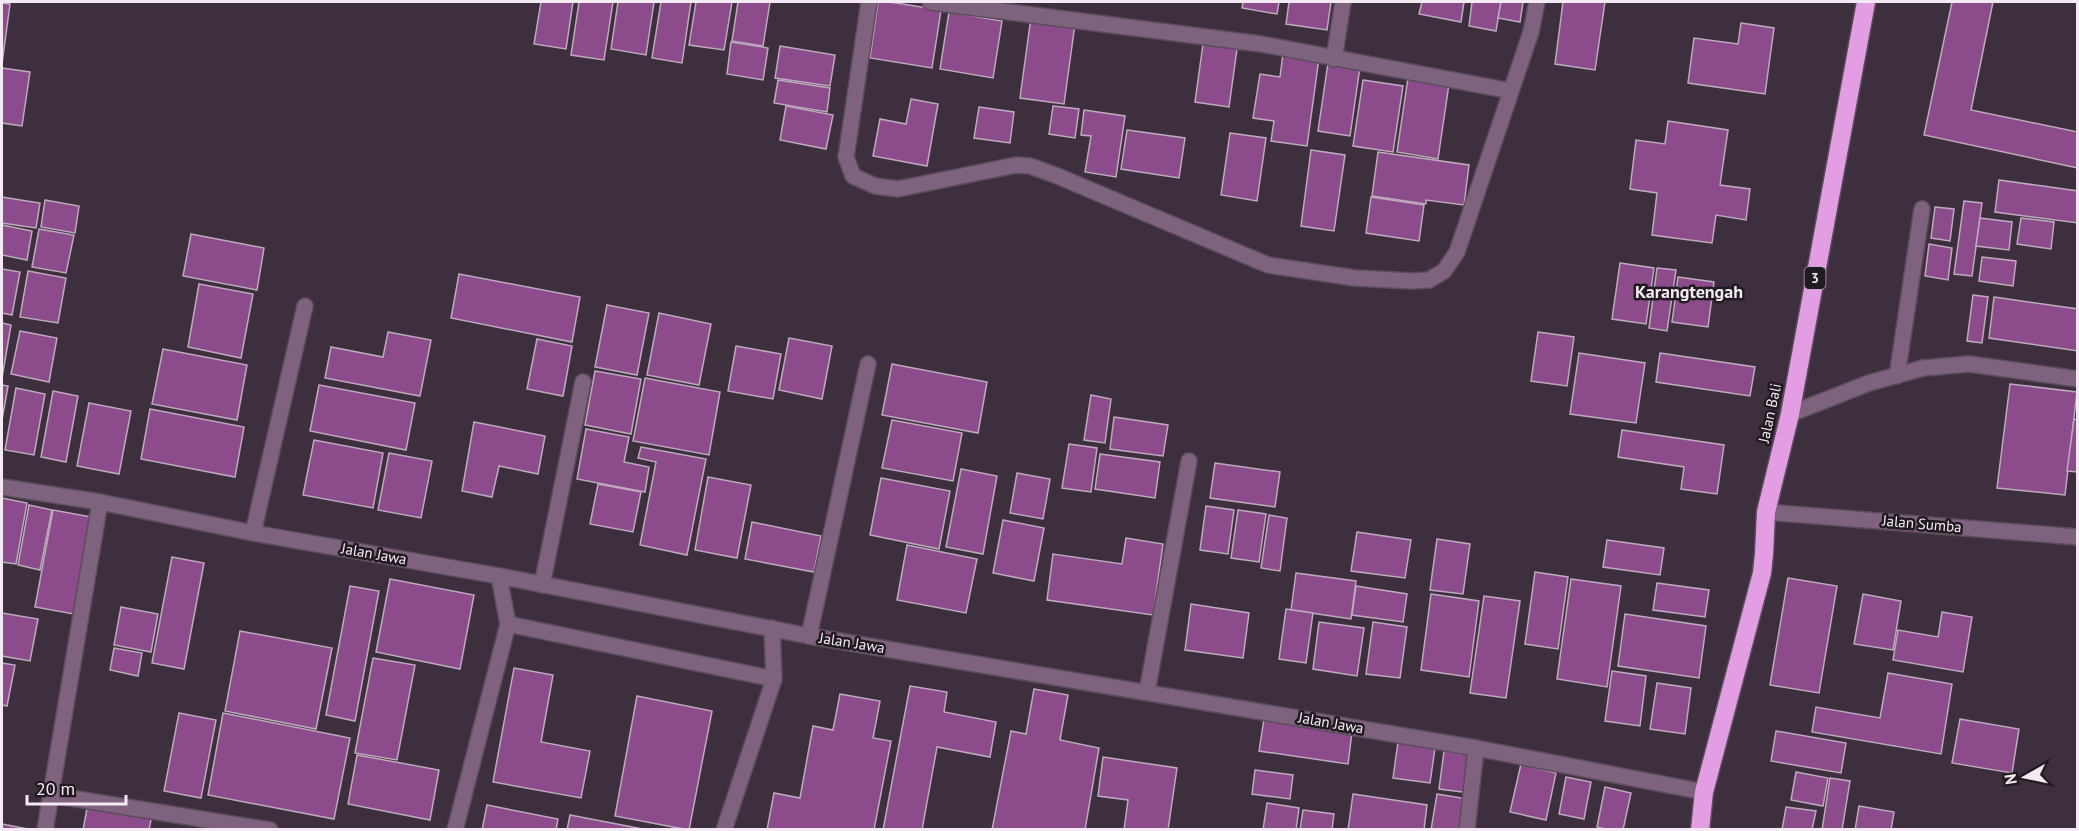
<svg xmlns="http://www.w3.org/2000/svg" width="2079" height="831" viewBox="0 0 2079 831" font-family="'PT Sans',sans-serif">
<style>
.building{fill:#8c4c8c;stroke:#bdaabd;stroke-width:1.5}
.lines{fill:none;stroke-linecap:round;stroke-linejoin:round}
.minor-casing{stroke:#5b4d5b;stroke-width:18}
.highway-casing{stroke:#5b4d5b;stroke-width:21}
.minor{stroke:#7f627e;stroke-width:15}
.highway{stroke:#e39ee3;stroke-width:18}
.labels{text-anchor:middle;stroke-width:5;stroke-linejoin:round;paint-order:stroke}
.shield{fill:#211a21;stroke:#b5acb4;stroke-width:1.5}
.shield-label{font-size:14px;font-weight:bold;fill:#f4eaf3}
.street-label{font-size:15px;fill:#f4eaf3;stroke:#211a21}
.quarter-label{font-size:18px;font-weight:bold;fill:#f4eaf3;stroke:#211a21}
</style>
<rect width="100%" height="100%" fill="#3e2f3e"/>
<g class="building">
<path d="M541,2h32l-7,47 -32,-5z"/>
<path d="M579,2h34l-9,58 -33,-5z"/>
<path d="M618,2h36l-8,53 -35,-6z"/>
<path d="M661,2h30l-9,61 -30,-5z"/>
<path d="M696,2h36l-8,48 -35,-5z"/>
<path d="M738,2h32l-7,44 -31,-5z"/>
<path d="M878,2h12l51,8 -9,58 -62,-10z"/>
<path d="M1243,2h36l-2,12 -35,-6z"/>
<path d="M1289,2h42l-4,28 -41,-6z"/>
<path d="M1422,2h42l-3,20 -42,-8z"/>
<path d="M1472,2h29l-5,29 -27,-5z"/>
<path d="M1501,2h22l-3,20 -22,-4z"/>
<path d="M1563,2h42l-10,68 -40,-6z"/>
<path d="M1952,2h41l-22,108 107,22v36l-154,-33z"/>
<path d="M2,3l8,1 -8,60z"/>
<path d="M949,12l53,9 -9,57 -53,-9z"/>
<path d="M1031,17l44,7 -11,80 -44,-6z"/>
<path d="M1741,23l33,5 -9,66 -77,-11 6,-45 44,6z"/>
<path d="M731,42l37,6 -5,32 -36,-6z"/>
<path d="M1203,44l34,5 -8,58 -34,-5z"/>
<path d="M780,46l55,9 -5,31 -55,-8z"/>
<path d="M1283,53l36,5 -12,88 -36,-5 3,-20 -21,-3 7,-44 20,3z"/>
<path d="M1328,63l32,4 -10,69 -32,-5z"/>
<path d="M2,68l28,4 -8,54 -20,-3z"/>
<path d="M1408,78l41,6 -11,75 -41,-7z"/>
<path d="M778,80l52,8 -3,24 -53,-9z"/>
<path d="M1363,80l40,6 -10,66 -40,-6z"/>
<path d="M911,99l27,5 -11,62 -54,-10 7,-37 26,5z"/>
<path d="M786,106l47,9 -7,34 -46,-9z"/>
<path d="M1053,106l26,3 -4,29 -26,-4z"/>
<path d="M979,107l35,5 -4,31 -36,-5z"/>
<path d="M1084,110l41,6 -9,61 -31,-5 6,-36 -10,-1z"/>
<path d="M1668,121l60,9 -8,55 30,4 -4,31 -30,-5 -4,28 -60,-8 5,-42 -27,-4 6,-49 29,4z"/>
<path d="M1127,130l58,8 -6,40 -58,-9z"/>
<path d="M1230,133l36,5 -9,63 -36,-6z"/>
<path d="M1311,150l34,5 -11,76 -33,-5z"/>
<path d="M1378,152l91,13 -5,40 -38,-5v4l-54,-8z"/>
<path d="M1999,180l79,11v32l-83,-11z"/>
<path d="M2,197l38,6 -4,25 -34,-5z"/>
<path d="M1371,197l53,8 -5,36 -53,-8z"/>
<path d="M45,200l34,6 -4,27 -34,-6z"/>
<path d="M1964,201l18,2 -10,73 -18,-2z"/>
<path d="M1935,207l19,2 -4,32 -19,-3z"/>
<path d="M1980,218l32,4 -3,28 -33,-4z"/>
<path d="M2021,218l33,4 -3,27 -34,-5z"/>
<path d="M2,225l30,6 -5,29 -25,-5z"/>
<path d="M39,229l35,6 -8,38 -34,-6z"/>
<path d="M191,234l73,14 -7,42 -74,-14z"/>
<path d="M1929,244l23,4 -4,32 -23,-4z"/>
<path d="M1982,257l34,4 -3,25 -34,-5z"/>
<path d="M1620,263l34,5 -8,56 -34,-5z"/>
<path d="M1657,268l19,2 -9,61 -18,-3z"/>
<path d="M2,269l18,3 -8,43 -10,-2z"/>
<path d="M28,271l38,7 -8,45 -38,-6z"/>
<path d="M459,274l121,23 -8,45 -121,-24z"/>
<path d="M1678,277l36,5 -6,45 -36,-5z"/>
<path d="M199,284l54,10 -12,64 -53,-11z"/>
<path d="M1973,295l15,2 -6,46 -15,-2z"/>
<path d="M1994,297l84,12v42l-89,-13z"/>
<path d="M607,305l42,8 -12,62 -42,-8z"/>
<path d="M659,313l52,11 -12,61 -52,-10z"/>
<path d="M2,323l9,2 -9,53z"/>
<path d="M20,331l37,7 -8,44 -38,-8z"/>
<path d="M388,332l43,8 -11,56 -95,-18 6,-31 52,10z"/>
<path d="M1538,332l36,5 -7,49 -36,-5z"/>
<path d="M789,338l43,8 -10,53 -43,-9z"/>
<path d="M537,339l35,7 -9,50 -36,-7z"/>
<path d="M736,346l45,8 -8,45 -45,-8z"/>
<path d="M163,349l84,16 -10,55 -85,-16z"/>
<path d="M1579,353l66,10 -9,60 -66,-9z"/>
<path d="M1660,353l95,14 -5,29 -94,-14z"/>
<path d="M892,364l95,18 -9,51 -96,-18z"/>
<path d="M595,371l46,8 -10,55 -46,-9z"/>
<path d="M645,378l75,14 -11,63 -76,-14z"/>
<path d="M2010,384l67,8 -12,103 -68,-7z"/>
<path d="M2,385l6,1 -6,34z"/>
<path d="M319,385l96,18 -9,47 -96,-19z"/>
<path d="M16,388l29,6 -11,61 -29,-5z"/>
<path d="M53,391l25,5 -12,66 -25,-5z"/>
<path d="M1091,395l20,4 -6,44 -21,-3z"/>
<path d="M89,403l42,8 -12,63 -42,-8z"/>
<path d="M150,409l94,18 -9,50 -94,-18z"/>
<path d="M1114,417l54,8 -5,31 -53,-7z"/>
<path d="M2074,419l4,1v52l-11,-1z"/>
<path d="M892,420l70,13 -9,48 -71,-13z"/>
<path d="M474,422l71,14 -7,38 -39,-8 -7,31 -30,-6z"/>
<path d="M586,429l43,8 -5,25 25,5 -4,25 -68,-13z"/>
<path d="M1622,430l102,15 -7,49 -36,-5 3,-22 -66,-10z"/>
<path d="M314,440l69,13 -10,55 -70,-13z"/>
<path d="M1069,444l28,4 -6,44 -29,-4z"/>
<path d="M641,447l65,12 -19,96 -47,-10 16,-83 -18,-4z"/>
<path d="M389,453l43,8 -11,57 -43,-8z"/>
<path d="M1100,454l60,8 -5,36 -60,-9z"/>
<path d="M1215,463l65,9 -5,35 -65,-9z"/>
<path d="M961,469l36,7 -14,78 -37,-7z"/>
<path d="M1017,473l33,6 -7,40 -33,-6z"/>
<path d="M708,477l43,8 -14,73 -42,-8z"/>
<path d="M881,478l69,13 -11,58 -69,-14z"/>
<path d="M598,484l43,8 -8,40 -43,-8z"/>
<path d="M2,498l25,5 -11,61 -14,-2z"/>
<path d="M29,505l23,5 -12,60 -22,-5z"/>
<path d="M1206,506l28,4 -6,44 -28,-4z"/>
<path d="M53,510l44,8 -18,97 -44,-8z"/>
<path d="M1238,510l28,4 -7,48 -28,-4z"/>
<path d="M1269,515l18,3 -7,53 -19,-3z"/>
<path d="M1003,520l41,8 -10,53 -41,-8z"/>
<path d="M752,522l69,14 -7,36 -69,-13z"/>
<path d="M1357,532l54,8 -6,38 -54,-7z"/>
<path d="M1126,538l37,6 -10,71 -106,-15 6,-46 69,10z"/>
<path d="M1437,539l33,5 -7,50 -33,-4z"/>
<path d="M1607,540l57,8 -4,27 -57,-8z"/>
<path d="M907,545l70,14 -11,54 -69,-13z"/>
<path d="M172,557l32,6 -20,106 -32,-6z"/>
<path d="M1535,572l33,5 -10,72 -33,-5z"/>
<path d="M1296,573l60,8 -5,38 -60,-9z"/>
<path d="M1788,578l49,8 -18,107 -49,-8z"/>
<path d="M390,579l84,16 -14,74 -84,-17z"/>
<path d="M1571,579l50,7 -14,101 -50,-8z"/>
<path d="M1657,583l52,7 -4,27 -52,-7z"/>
<path d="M350,586l29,5 -24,130 -29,-6z"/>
<path d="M1356,586l51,8 -4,28 -51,-7z"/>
<path d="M1431,594l48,7 -10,76 -48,-7z"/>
<path d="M1863,594l38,7 -8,49 -39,-6z"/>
<path d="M1484,596l36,5 -14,97 -36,-5z"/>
<path d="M1191,604l58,9 -6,45 -58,-8z"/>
<path d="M121,607l37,7 -7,38 -37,-7z"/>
<path d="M1286,609l27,4 -7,50 -27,-4z"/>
<path d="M1942,612l30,5 -9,55 -70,-12 5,-30 40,7z"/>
<path d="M2,613l36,6 -8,42 -28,-5z"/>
<path d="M1625,614l81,12 -7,52 -81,-12z"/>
<path d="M1319,622l45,6 -7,48 -44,-7z"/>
<path d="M1373,622l34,5 -7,51 -34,-4z"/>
<path d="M240,631l92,17 -16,81 -91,-18z"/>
<path d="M114,648l28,5 -4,23 -28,-6z"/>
<path d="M373,658l42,7 -18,95 -42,-7z"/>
<path d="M2,663l13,2 -8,41 -5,-1z"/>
<path d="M514,668l39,7 -12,67 49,9 -9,47 -88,-16z"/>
<path d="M1612,671l34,5 -6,50 -35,-5z"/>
<path d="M1888,673l64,11 -11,70 -129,-22 4,-25 64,11z"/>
<path d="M1657,683l34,5 -6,46 -35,-5z"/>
<path d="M910,686l37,6 -3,20 52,10 -6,35 -53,-10 -15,83h-39z"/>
<path d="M1034,689l34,6 -8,45 39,8 -14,82h-93l19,-99 15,3z"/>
<path d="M840,694l40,7 -7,37 18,3 -17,89h-107l7,-37 26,5 13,-72 20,4z"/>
<path d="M637,696l75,15 -23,119 -74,-14z"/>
<path d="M179,713l37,7 -15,78 -37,-7z"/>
<path d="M223,713l127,25 -16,81 -126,-24z"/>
<path d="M1264,719l88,13 -4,32 -89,-13z"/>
<path d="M1960,719l59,10 -7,44 -60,-10z"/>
<path d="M1776,731l70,12 -5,30 -70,-12z"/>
<path d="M1398,742l37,6 -5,35 -37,-5z"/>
<path d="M1444,751l39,6 -5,37 -39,-5z"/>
<path d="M357,755l82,15 -9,50 -82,-16z"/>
<path d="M1103,757l74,11 -9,62h-44l4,-30 -30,-4z"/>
<path d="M1521,764l35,9 -10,47 -36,-8z"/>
<path d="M1255,770l38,5 -3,24 -38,-5z"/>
<path d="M1796,772l32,6 -5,28 -32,-6z"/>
<path d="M1566,777l25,5 -7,37 -25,-5z"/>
<path d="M1830,778l20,3 -8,49h-20z"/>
<path d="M1605,787l26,6 -8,37h-14l-12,-3z"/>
<path d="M1353,794l74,11 -3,25h-76z"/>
<path d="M1437,794l37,6 -5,30h-38z"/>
<path d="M88,803l64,12 -3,15h-66z"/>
<path d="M1267,803l32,5 -3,22h-33z"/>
<path d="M487,805l71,14 -2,11h-74z"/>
<path d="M1859,806l35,6 -3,18h-36z"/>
<path d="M1786,807l30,4 -4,19h-30z"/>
<path d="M1303,810l31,4 -2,16h-32z"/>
<path d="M570,815l78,15h-81z"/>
<path d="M2,824l31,6h-31z"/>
</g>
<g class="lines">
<defs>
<g id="minor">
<path d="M869,2l-23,155 7,19 22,10 23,3 118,-24 14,1 25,9 213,90 87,13 57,3 17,-1 15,-9 13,-19 74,-220 6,-30"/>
<path d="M930,2l331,42 250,47"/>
<path d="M1334,59l9,-57"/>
<path d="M1897,376l25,-167"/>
<path d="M1790,414l79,-31 54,-15 46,-4 109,15"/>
<path d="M2,487l98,15 153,31 246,43 310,60 667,112 228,44"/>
<path d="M1766,512l312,25"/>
<path d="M253,533l52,-227"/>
<path d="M542,585l41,-203"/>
<path d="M508,624l266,55"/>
<path d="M809,636l59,-272"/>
<path d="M1147,692l42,-231"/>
<path d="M52,795l218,35"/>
<path d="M45,830l55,-328"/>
<path d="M455,830l53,-206 -9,-48"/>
<path d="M724,830l50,-151 -2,-51"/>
<path d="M1467,830l9,-82"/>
</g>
<path id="highway" d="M1700,830l4,-38 58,-219 2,-19 2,-42 24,-98 76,-412"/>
</defs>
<use href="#minor" class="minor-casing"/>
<use href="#highway" class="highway-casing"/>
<use href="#minor" class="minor"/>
<use href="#highway" class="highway"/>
</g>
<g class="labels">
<rect class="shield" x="1804.5" y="267" width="21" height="22" rx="4.5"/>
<g class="shield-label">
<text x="1815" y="283">3</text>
</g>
<g class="street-label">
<text transform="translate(1770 413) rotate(-78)" y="5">Jalan Bali</text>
<text transform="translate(1922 524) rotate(5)" y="5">Jalan Sumba</text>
<text transform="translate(374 554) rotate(10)" y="5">Jalan Jawa</text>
<text transform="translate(852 643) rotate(9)" y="5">Jalan Jawa</text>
<text transform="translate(1331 723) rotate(10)" y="5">Jalan Jawa</text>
</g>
<g class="quarter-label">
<text x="1689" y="298">Karangtengah</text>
</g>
</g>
<rect width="2079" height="831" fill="none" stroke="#f4eaf3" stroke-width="6"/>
<g transform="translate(2025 777) rotate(261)" stroke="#211a21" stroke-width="4.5" paint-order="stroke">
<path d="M0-4.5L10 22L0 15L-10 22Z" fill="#f4eaf3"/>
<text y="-9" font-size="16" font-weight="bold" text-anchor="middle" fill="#f4eaf3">N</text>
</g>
<path d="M27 795v9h99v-9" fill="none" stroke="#f4eaf3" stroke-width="3"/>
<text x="36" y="795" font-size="18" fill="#f4eaf3" stroke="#211a21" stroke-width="4.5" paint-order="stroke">20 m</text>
</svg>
